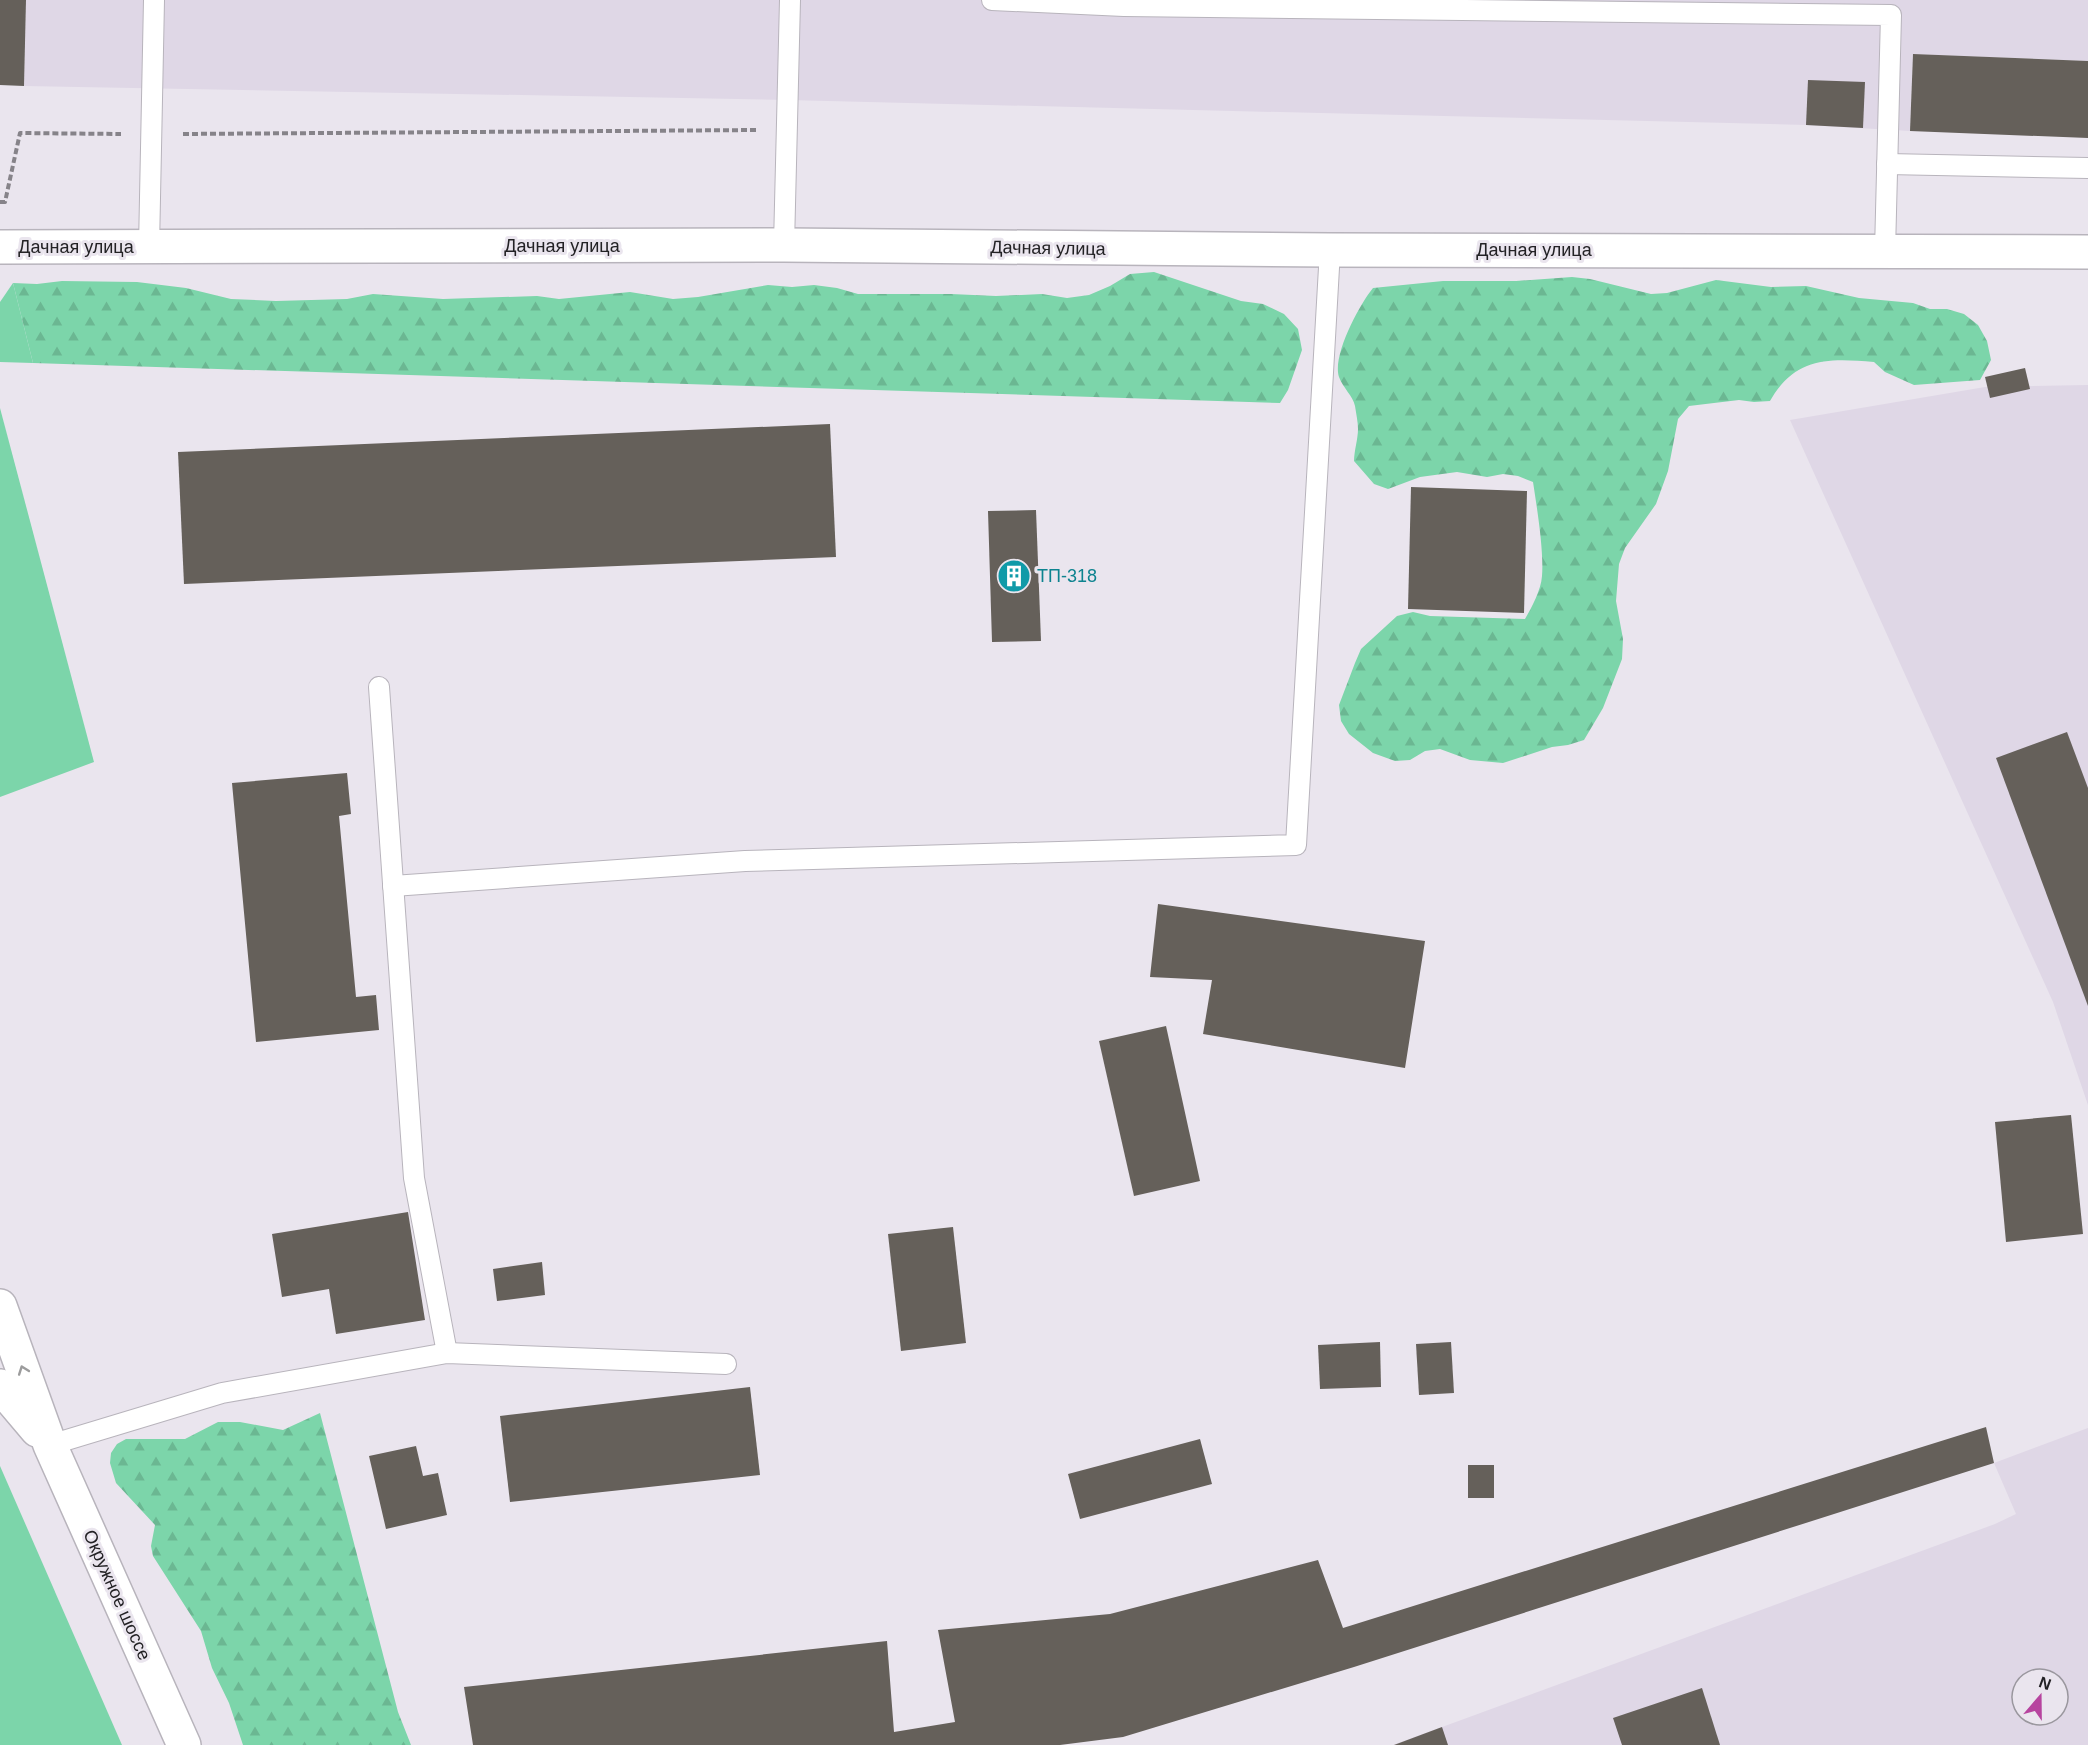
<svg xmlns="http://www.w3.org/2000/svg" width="2088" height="1745" viewBox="0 0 2088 1745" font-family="Helvetica,sans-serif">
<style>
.built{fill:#dfd7e6;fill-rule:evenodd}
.green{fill:#7cd5aa}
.forest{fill:url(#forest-firs)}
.building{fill:#65605a}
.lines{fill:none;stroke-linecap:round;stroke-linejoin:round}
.lane-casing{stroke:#b8b4bc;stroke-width:22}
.street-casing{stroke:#b8b4bc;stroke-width:36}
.secondary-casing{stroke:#b8b4bc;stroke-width:36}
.path{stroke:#868389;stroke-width:4;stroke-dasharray:6 3;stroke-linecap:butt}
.lane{stroke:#fff;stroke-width:20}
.street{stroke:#fff;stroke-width:33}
.secondary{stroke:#fff;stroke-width:33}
.oneway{stroke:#9c9c9d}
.labels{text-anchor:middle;stroke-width:6;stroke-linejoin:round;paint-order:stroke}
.street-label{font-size:18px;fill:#232225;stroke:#eae5ee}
.culture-label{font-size:18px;fill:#0d838f;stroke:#eae5ee;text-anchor:start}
</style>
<defs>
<pattern id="forest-firs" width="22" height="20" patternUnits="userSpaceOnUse" patternTransform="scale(1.5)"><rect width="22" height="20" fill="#7cd5aa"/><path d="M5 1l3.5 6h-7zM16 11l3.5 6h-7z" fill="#6bb792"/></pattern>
</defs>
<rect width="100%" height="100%" fill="#eae5ee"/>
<g class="built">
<path d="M26,0h2062v61l-175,-7 -3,77 -104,-6 -1018,-25 -764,-14z"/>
<path d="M2088,385v720l-35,-103 -263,-582 195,-33z"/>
<path d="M2088,1428v317h-695l602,-221 21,-10 -22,-51zM2022,1679h36v36h-36z"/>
</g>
<g class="green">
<path d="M13,283l20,80 -33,-1v-60z"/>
<path d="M0,408l94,354 -94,35z"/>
<path d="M0,1466l7,16 115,263h-122z"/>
</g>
<g class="forest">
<path d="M1154,272l87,29 22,3 21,10 14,15 4,21 -14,40 -8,13 -1247,-40 -20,-80 24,1 25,-3 75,1 49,6 45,11 45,2 71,-2 26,-5 70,5 94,-3 22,3 71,-7 43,7 25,-2 70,-12 24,2 22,-2 23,3 21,6h93l45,2 46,-2 25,4 22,-3 21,-9 20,-12z"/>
<path d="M1572,277l18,2 61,15 16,-1 49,-13 55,7 35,-1 53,12 54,5 17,6h17l17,5 14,11 9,16 4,19 -11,20 -66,5 -29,-13 -11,-10c-46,-4 -79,-5 -104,39l-16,1 -15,-2 -50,6 -11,13 -10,52 -12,33 -31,44 -6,16 -3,37 7,38 -1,20 -19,49 -19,32 -16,5 -16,2 -49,16 -33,-3 -30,-11 -15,2 -15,9 -15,1 -22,-8 -24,-19 -8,-13 -2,-16 16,-42 6,-14 36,-33 16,-4 17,4 95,3c7,-12 16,-29 17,-43 2,-25 -5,-68 -9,-94l-15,-6 -15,-2 -16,3 -30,-5 -37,5 -32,12 -14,-5 -20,-23c0,-10 4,-22 4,-32 0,-7 -2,-16 -3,-23 -2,-10 -12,-18 -16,-29 -7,-21 20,-72 34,-89l70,-7h73z"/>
<path d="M320,1413l78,299 13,33h-168l-14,-42 -17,-35 -11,-37 -48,-75 -2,-10 4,-21 -39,-42 -6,-20 1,-10 6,-9 9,-5h59l33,-17h22l43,8z"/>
</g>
<g class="building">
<path d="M0,0h26l-2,86 -24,-1z"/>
<path d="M1913,54l175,7v77l-178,-7z"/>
<path d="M1808,80l57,2 -2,46 -57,-3z"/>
<path d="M2025,368l5,21 -40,9 -5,-21z"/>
<path d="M830,424l6,133 -652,27 -6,-132z"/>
<path d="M1411,487l116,4 -3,122 -116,-4z"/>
<path d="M1036,510l5,131 -49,1 -4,-131z"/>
<path d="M2067,732l21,56v218l-92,-248z"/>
<path d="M347,773l4,41 -12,2 17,181 20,-2 3,35 -123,12 -24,-259z"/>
<path d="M1158,904l267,37 -20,127 -202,-34 9,-54 -62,-3z"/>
<path d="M1166,1026l34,155 -66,15 -35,-155z"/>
<path d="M2071,1115l12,119 -77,8 -11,-120z"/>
<path d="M408,1212l17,108 -89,14 -7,-45 -47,8 -10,-63z"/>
<path d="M953,1227l13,116 -65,8 -13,-117z"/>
<path d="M542,1262l3,33 -48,6 -4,-32z"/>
<path d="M1380,1342l1,45 -61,2 -2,-44z"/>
<path d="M1451,1342l3,51 -35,2 -3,-51z"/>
<path d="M750,1387l10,88 -250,27 -10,-86z"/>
<path d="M1986,1427l8,36 -640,204 -231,70 -63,8h-587l-9,-58 423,-46 7,91 61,-10 -17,-92 172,-16 208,-54 25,68z"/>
<path d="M1200,1439l12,45 -132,35 -12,-45z"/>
<path d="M416,1446l7,30 15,-3 9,42 -61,14 -17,-73z"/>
<rect x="1468" y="1465" width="26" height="33"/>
<path d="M1702,1688l18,57h-98l-9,-27z"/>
<path d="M1442,1727l6,18h-54z"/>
</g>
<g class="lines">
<defs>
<g id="lane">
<path d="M992,0l132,6 767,9 -6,236"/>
<path d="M1887,164l201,4"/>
<path d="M784,245l6,-245"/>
<path d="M149,247l5,-247"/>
<path d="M379,687l35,491 33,175"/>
<path d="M393,886l352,-25 551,-16 34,-595"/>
<path d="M50,1445l172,-52 225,-40 279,11"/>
</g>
<path id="street" d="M0,247l784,-2 546,5 758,2"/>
<g id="secondary">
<path d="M0,1306l50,139 134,300"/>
<path d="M0,1386l37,44"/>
</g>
</defs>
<use href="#lane" class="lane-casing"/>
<use href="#street" class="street-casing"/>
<use href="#secondary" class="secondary-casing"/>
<g class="path">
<path d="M183,134l574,-4"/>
<path d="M0,202h5l15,-69 101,1"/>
</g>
<use href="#lane" class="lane"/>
<use href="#street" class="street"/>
<use href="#secondary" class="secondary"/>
</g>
<defs><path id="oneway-chevron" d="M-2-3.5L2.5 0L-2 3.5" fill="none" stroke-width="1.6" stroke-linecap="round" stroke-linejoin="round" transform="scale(1.5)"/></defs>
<use class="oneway" href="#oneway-chevron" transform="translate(23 1370) rotate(-110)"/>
<defs>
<symbol id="building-disc" viewBox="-11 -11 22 22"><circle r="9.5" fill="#0f9aa8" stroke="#eae5ee"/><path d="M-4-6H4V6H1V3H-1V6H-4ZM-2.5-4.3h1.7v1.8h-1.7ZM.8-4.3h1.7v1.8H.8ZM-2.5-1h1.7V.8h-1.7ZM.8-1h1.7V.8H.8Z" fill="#fff"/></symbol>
</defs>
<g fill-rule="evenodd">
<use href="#building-disc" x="995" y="557" width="38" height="38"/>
</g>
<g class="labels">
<g class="street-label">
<text x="562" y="252">Дачная улица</text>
<text x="76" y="253">Дачная улица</text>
<text transform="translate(1048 248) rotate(1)" y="6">Дачная улица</text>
<text x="1534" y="256">Дачная улица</text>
<text transform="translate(117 1595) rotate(66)" y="6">Окружное шоссе</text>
</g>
<g class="culture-label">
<text x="1037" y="582">ТП-318</text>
</g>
</g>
<g transform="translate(2040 1697) rotate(20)"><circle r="28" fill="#eae5ee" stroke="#9a979e" stroke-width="1.5"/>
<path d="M0-4.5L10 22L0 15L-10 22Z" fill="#b7449f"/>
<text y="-9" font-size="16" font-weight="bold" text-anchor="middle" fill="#232225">N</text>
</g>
</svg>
